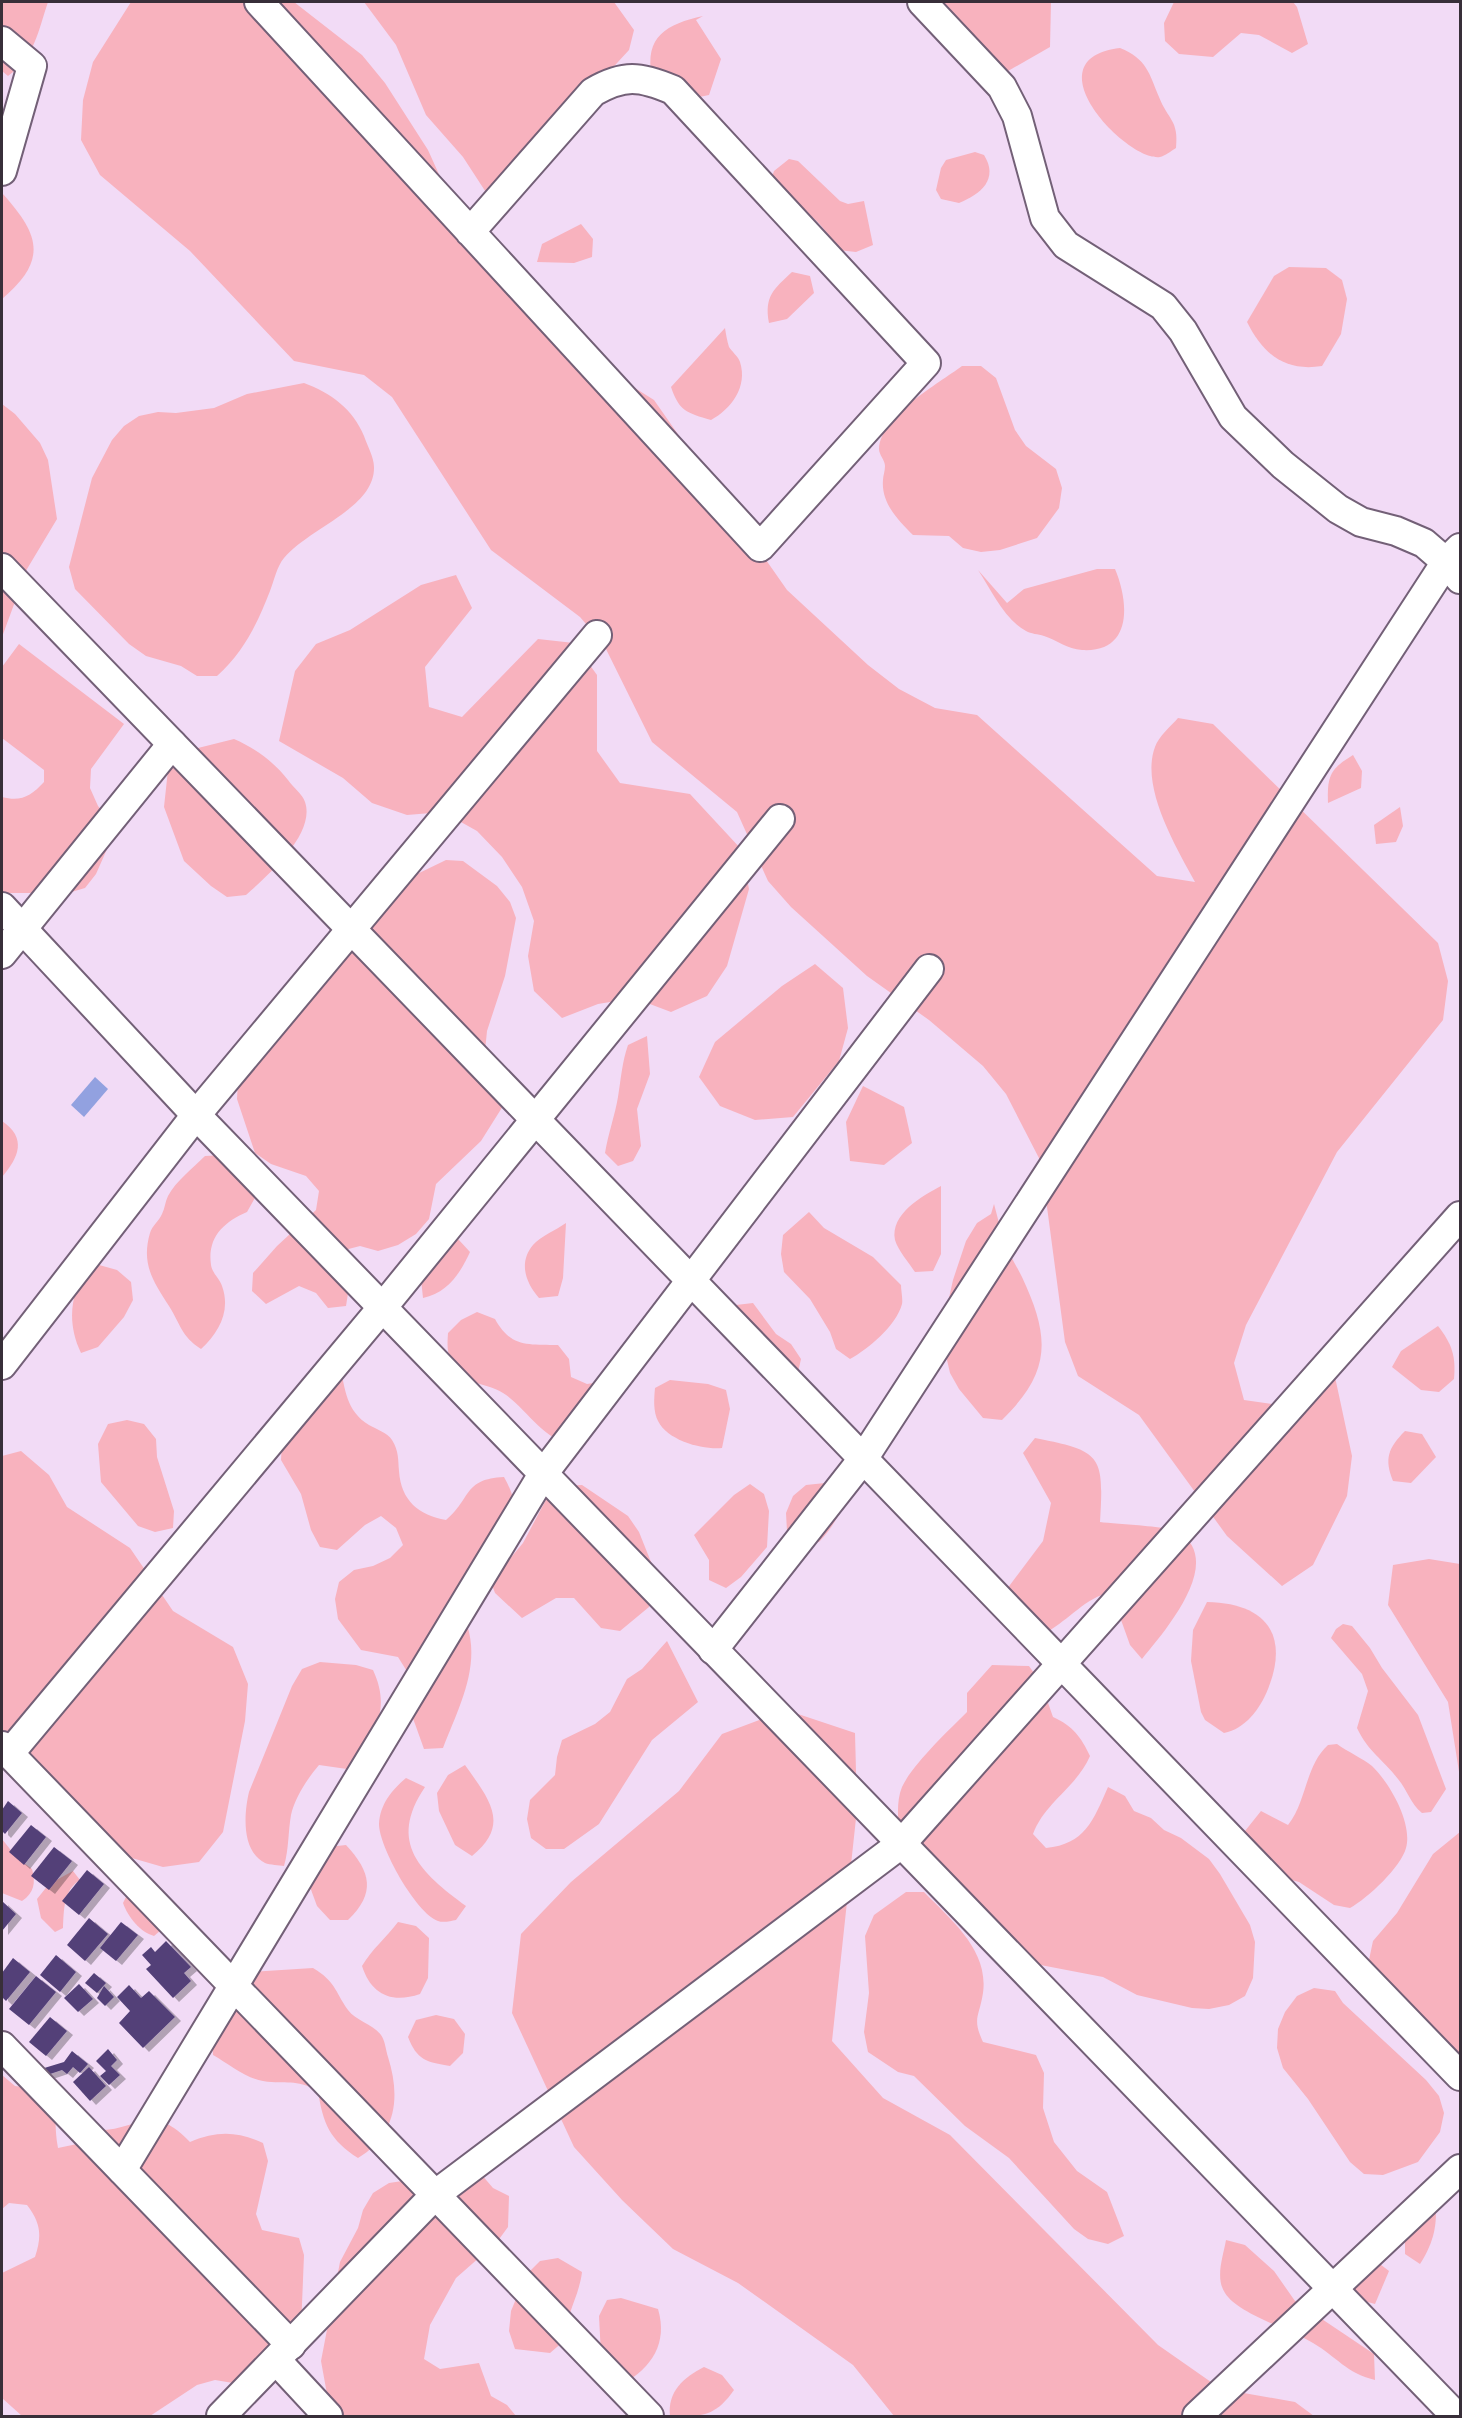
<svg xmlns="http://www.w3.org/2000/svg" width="1462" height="2418" viewBox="0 0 1462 2418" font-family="Signika,sans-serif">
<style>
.green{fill:#f8b2be}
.water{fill:#92a1e0}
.building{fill:#524078;filter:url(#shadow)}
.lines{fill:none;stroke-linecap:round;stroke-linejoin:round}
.minor-casing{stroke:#736077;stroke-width:32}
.minor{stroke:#fff;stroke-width:28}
</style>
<defs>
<filter id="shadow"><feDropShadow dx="6" dy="4" stdDeviation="0" flood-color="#0004"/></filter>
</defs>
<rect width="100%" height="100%" fill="#f2dbf6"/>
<g class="green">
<path d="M2,2h46c-10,29 -13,55 -40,74l-6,-5z"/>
<path d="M131,2h163l68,53 23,28 43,67 32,71 159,157 35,22 133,190 81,75 31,24 36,19 42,7 180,161 38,6c-19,-35 -55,-95 -40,-135 3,-10 16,-21 23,-29l35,6 225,219 10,38 -5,39 -106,132 -91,173 -12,38 10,37 35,5 18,-30 38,2 17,79 -5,40 -34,69 -31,21 -55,-50 -88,-121 -61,-39 -13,-34 -24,-180 -35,-68 -23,-28 -54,-46 -62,-44 -76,-69 -23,-26 -31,-69 -85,-70 -48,-97 -24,-28 -89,-67 -99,-153 -28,-22 -70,-14 -104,-110 -90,-76 -19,-35 2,-40 10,-38z"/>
<path d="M364,2h250l20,28 -5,20 -138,150 -28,-43 -37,-42 -30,-70z"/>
<path d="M940,2h111l-1,45 -42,24 -15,-12z"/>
<path d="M1174,2h119l4,5 11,37 -16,9 -33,-18 -18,-2 -28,24 -34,-3 -14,-13 -1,-18z"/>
<path d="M703,16l-7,4 25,39 -12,36 -19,4 -38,-22c-8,-41 15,-53 51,-61z"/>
<path d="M1120,48c27,11 29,25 39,49 9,23 20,23 17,51 -5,3 -11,8 -16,9 -32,5 -132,-98 -40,-109z"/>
<path d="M975,152l9,3c15,24 -3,39 -25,48l-18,-4 -5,-9 5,-22 5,-8z"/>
<path d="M789,159l9,2 42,40 8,3 16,-3 9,44 -17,7 -18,-2c-20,-37 -42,-42 -67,-70l3,-9z"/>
<path d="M2,193c38,42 46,67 0,106z"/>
<path d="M581,224l12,15 -1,18 -18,6 -37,-1 5,-18z"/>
<path d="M1289,267l37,1 16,12 5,19 -6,35 -19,32c-37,6 -59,-12 -75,-44l27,-46z"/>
<path d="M792,272l18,4 4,17 -27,26 -18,4c-5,-27 5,-34 23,-51z"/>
<path d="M725,328c1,6 2,13 4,19 3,5 9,9 11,15 8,25 -9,47 -29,58 -24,-7 -32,-9 -40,-33z"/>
<path d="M962,366h19l15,12 19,52 11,16 30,23 6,19 -3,20 -22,30 -37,12 -19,2 -18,-4 -14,-12 -36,-1c-15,-15 -32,-32 -30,-55 0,-4 2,-9 2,-14 0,-6 -6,-11 -6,-17 2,-34 59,-65 83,-83z"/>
<path d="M304,383c27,10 49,26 60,53 3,9 10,21 10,31 1,41 -65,61 -90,91 -7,8 -10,23 -14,33 -13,33 -26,61 -53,85h-20l-16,-10 -35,-10 -17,-12 -54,-55 -6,-22 23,-89 20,-38 12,-14 15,-10 19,-4 18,1 38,-5 33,-14z"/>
<path d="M2,404l13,10 25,29 8,17 9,59 -30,50 -25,68z"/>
<path d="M1097,569h18c14,33 18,84 -33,81 -15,-1 -25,-10 -38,-14 -6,-2 -13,-2 -18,-5 -22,-12 -34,-40 -48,-61l29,33 17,-14z"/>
<path d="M456,575l16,33 -47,59 4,40 33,10 76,-78 36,4 23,32v76l23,32 70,11 51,55 8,40 -22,77 -20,30 -36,16 -37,-14 -36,6 -36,14 -28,-27 -6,-35 6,-35 -12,-34 -20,-30 -25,-26 -34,-19 -36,3 -35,-12 -29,-25 -64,-37 16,-70 21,-27 34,-14 71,-45z"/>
<path d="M19,644l105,80 -33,45 -1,19 8,18 12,15 1,19 -15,34 -11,14 -17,5h-66v-96c19,5 29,-1 42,-15v-12l-42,-32v-71z"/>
<path d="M234,739c21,9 40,23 54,41 5,7 15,15 17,22 11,32 -38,74 -59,93l-19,2 -16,-11 -27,-25 -20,-54 4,-37 13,-13 17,-9z"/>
<path d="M1353,755l9,16 -1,17 -33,15c-1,-27 2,-34 25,-48z"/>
<path d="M1400,807l3,19 -7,16 -20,2 -2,-19z"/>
<path d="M446,860l17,1 34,25 13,16 6,16 -11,58 -18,55 -2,20 18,55 -22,35 -45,43 -7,35 -13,15 -18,11 -20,6 -18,-5 -19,5 8,36 -3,19 -18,2 -12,-15 -17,-7 -33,18 -14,-13 1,-18 24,-27 39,-36 3,-19 -13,-15 -35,-12 -16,-11 -18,-54 2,-37 174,-186z"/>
<path d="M815,964l28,24 5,40 -9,33 -46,56 -38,3 -35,-14 -21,-29 16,-35 67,-56z"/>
<path d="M647,1036l3,38 -13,35 4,37 -8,15 -15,5 -13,-13c3,-19 10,-38 13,-56 3,-18 4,-35 10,-52z"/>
<path d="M863,1086l41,21 8,36 -28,22 -34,-4 -4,-39z"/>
<path d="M2,1121c25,17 17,36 0,56z"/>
<path d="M224,1155l32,41 -9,16c-23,10 -40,25 -36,53 1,8 9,14 11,21 9,25 -3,46 -21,63 -20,-13 -20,-24 -32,-43 -16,-25 -28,-42 -19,-73 2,-7 9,-12 12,-19 3,-6 3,-12 6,-18 8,-15 25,-28 37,-40z"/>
<path d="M941,1186v68l-8,17 -18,1c-6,-9 -17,-22 -20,-32 -5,-26 27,-44 46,-54z"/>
<path d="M994,1204c3,11 6,24 10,36 4,13 12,25 18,37 28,60 30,94 -20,143l-19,-2 -24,-29 -9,-16 -9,-39 12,-54 13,-39 11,-18 14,-9z"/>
<path d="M809,1212l15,16 49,29 28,28c0,6 2,14 1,19 -6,22 -34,45 -52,55l-14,-10 -6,-17 -20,-33 -26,-27 -3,-18 2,-19z"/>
<path d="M566,1223l-3,55 -5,18 -19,2c-13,-15 -21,-35 -6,-53 8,-9 23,-15 33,-22z"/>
<path d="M458,1239l12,13c-10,22 -23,41 -47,46l-2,-19 21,-31z"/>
<path d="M92,1263l25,7 14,12 2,18 -9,17 -26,30 -17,6c-15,-31 -11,-64 11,-90z"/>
<path d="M753,1303l23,31 15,10 10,15 -4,18 -63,-54 2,-18z"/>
<path d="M477,1312l18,7c16,29 33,25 63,26l11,14 2,18 16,7 19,-3c2,16 0,40 -13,52 -36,32 -63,-24 -90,-40 -15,-10 -37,-8 -48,-24 -8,-12 -8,-23 -7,-36l13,-13z"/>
<path d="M1438,1326c14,18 18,30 16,53l-15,13 -18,-2 -29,-23 9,-16z"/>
<path d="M340,1365c5,24 6,46 29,60 7,4 19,8 23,15 7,11 6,20 7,31 2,30 20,44 47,49 26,-22 17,-41 58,-43 21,36 8,61 -6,96l25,-30 25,-47 16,-10 18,-1 46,31 11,16 14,35 1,22 -5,18 -29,24 -19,-3 -27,-30h-18l-34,20 -27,-25 -6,-17 -22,49c14,42 -9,84 -24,123l-19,1 -14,-39 -2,-37 -10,-16 -37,-7 -23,-31 -3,-20 4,-17 15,-12 19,-4 17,-8 13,-13 -7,-17 -15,-12 -16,9 -28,25 -17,-3 -9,-17 -10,-36 -20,-34 1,-18z"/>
<path d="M670,1380l38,4 18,6 4,19 -8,39c-19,2 -54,-7 -64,-27 -5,-10 -4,-22 -3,-33z"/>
<path d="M127,1420l17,4 12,15 1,18 17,54 -1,17 -18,4 -17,-6 -37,-44 -3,-38 10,-20z"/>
<path d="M1405,1431l17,3 14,23 -25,26 -18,-2c-9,-22 -5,-33 12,-50z"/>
<path d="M1035,1438c67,13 69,17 65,84 14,2 68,4 78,10 49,29 -15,101 -36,127l-12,-14 -19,-53c-26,6 -41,27 -64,40l-40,-43 36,-48 8,-38 -28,-50z"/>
<path d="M21,1451l28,24 18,32 63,41 43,63 60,36 15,37 -3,37 -22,111 -24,30 -36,5 -38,-11 -123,-91v-309z"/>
<path d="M838,1470l17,4c-9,27 -16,47 -36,68h-18l-14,-11 -1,-18 7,-17 13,-11 19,-2z"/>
<path d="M750,1484l14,10 5,17 -2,36 -26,30 -15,11 -17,-8v-20l-15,-25 40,-40z"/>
<path d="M1429,1559l31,5v214l-12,-76 -60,-97 5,-40z"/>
<path d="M1207,1602c58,1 83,32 61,87 -8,20 -23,40 -44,44l-19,-13 -4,-8 -10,-51 2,-31z"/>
<path d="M1343,1624l9,2 18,22 12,20 36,47 28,74 -15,23 -9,1c-12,-10 -14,-22 -24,-34 -16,-21 -29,-26 -41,-51l11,-37 -6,-17 -31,-36 5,-9z"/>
<path d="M667,1641l31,61 -46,38 -53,84 -35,25h-18l-15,-11 -4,-19 3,-19 25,-25 2,-18 5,-17 33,-16 15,-12 17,-33 15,-10z"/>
<path d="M320,1662l36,3 17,5c19,41 0,63 -19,100l-35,-5c-11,13 -24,32 -28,50 -3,17 -2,34 -7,51 -5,-1 -14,-1 -19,-3 -24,-12 -21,-50 -16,-71l43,-106 10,-17z"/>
<path d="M992,1665l37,1 12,17 12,34c20,9 28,20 37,39 -14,32 -45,46 -57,78l13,14c39,-4 47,-27 62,-61l17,9 9,15 17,7 13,12 17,8 28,21 11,15 30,51 5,17 -2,36 -8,18 -16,9 -20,4 -17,-1 -55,-13 -34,-18 -78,-15 -125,-118c-1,-17 -5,-40 2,-57 10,-22 47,-57 65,-75v-19z"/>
<path d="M786,1710l69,23 2,76 -25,232 51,57 67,37 208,210 63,44 74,13 19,14h-420l-41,-51 -115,-82 -65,-34 -51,-49 -48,-53 -62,-134 9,-79 50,-52 108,-91 43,-57z"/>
<path d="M1337,1744c11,8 25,14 35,22 17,16 41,57 34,82 -5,19 -38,50 -56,60l-16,-3 -35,-23 -11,-3 -45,-39 2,-9 16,-20 27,14c19,-24 17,-59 40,-80z"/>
<path d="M465,1765c23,33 47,59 7,91l-17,-11 -16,-34 -2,-18 11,-18z"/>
<path d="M406,1778l19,9c-38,56 -4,86 41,119l-10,14c-5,1 -13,3 -18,1 -22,-8 -59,-74 -59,-97 1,-20 13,-34 27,-46z"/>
<path d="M1460,1832v227l-94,-85 7,-33 24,-28 36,-59z"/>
<path d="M2,1839l15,19 15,11c4,14 2,24 -10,32l-20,-8z"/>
<path d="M346,1845c25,27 30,48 2,75h-18l-13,-14 -7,-19 18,-40z"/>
<path d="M73,1871l7,9c-17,10 -16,31 -17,48l-8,4 -14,-14 -4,-19 12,-15z"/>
<path d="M906,1892h18c27,28 65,58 59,101 -4,25 -11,25 0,49l53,13 8,18 -1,35 11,34 23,29 30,21 17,44 -16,8 -20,-5 -14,-10 -65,-71 -44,-32 -51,-50 -16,-4 -30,-20 -4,-20 5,-39 -4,-57 9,-21z"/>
<path d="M127,1895l34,35 -7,6c-14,-4 -26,-19 -31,-33z"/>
<path d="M398,1922l18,4 13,12 -1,40 -8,16c-29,10 -49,0 -58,-28 10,-17 24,-28 36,-44z"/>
<path d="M313,1968c23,14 21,22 35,42 8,11 25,14 33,25 4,5 5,16 7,22 13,41 8,78 -30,101 -28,-18 -35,-34 -40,-67 -24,-13 -30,-6 -55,-10 -18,-3 -34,-17 -50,-26l-1,-19 36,-64z"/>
<path d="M1314,1988l21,3 8,12 83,77 13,16 5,17 -4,19 -22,30 -35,13 -19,-1 -14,-12 -42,-63 -25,-31 -6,-20 1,-19 7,-17 12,-16z"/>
<path d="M436,2015l18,4 11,15 -2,19 -13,13c-24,-4 -33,-6 -42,-29l8,-17z"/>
<path d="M2,2075l13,11 37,5c5,19 2,37 6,57l19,-4 15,-14c44,4 57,-31 98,12 27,-11 46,-11 73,1l5,18 -12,53 6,16 37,8 5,17 -3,74 -68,54 -18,-3 -18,5 -47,31h-128l-20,-18v-125l33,-16c7,-21 6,-34 -8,-52l-18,-2 -7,6z"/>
<path d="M463,2172l18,2 12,14 16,8 -1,31 -11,15 -41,36 -26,47 -6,34 16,10 39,-6 12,33 16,9 9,11h-185l-10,-55 19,-99 18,-34 5,-18 10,-17 16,-10z"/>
<path d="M1435,2198c3,26 -1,44 -15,66l-15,-10v-20z"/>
<path d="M1226,2240l19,5 29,26 21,30 79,53 1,26c-29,-7 -38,-23 -62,-37 -21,-13 -75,-29 -88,-50 -10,-15 -2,-36 1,-53z"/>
<path d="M1368,2255l21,16 -14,33 -18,-5 -12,-15z"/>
<path d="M558,2258l24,14c-3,25 -17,44 -18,69l-14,12 -35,-4 -6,-18 2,-20 15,-36 14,-14z"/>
<path d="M621,2298l37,11c10,34 -6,58 -35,75l-22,-29 -2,-39 8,-16z"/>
<path d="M704,2367l18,8 12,15c-19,27 -33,27 -64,26 -3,-24 14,-39 34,-49z"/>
</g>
<path class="water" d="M95,1077l13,12 -24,28 -13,-12z"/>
<g class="building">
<path d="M8,1801l14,12 -17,21 -3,-3v-21z"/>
<path d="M31,1825l15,12 -22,28 -15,-13z"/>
<path d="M54,1847l18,14 -23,29 -18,-14z"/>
<path d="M87,1870l17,14 -25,31 -17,-14z"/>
<path d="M2,1901l14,13 -14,17z"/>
<path d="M89,1918l19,16 -23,27 -18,-16z"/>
<path d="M121,1922l17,13 -22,26 -16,-13z"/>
<path d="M166,1941l25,26 -7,6 7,8 -18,17 -27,-29 5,-4 -9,-10 9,-8 4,5z"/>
<path d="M56,1955l20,17 -16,20 -20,-17z"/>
<path d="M13,1958l17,14 -24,29 -4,-4v-24z"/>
<path d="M94,1973l12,10 -9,10 -12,-10z"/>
<path d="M36,1976l20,16 -27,33 -20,-16z"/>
<path d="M79,1984l14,15 -15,13 -14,-14z"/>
<path d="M129,1985l12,13 8,-7 26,26 -32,31 -24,-25 11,-12 -13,-14z"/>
<path d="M104,1986l10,11 -9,9 -8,-8z"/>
<path d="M50,2017l17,14 -21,25 -17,-14z"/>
<path d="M108,2049l9,11 -6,6 9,9 -11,10 -9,-9 6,-5 -10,-10z"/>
<path d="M72,2051l16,13 -8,9 -7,-6 -6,7 -5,-4 -18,6 -3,-7 23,-7z"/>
<path d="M89,2067l17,19 -16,15 -17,-19z"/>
</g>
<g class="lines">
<defs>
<g id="minor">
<path d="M259,2l501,545 166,-184 -253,-273c-33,-14 -49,-16 -80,2l-123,140"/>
<path d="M922,2l80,85 15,29 28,102 21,27 97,61 20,25 50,86 50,48 55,44 23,13 35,9 28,12 22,19 14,17"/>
<path d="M2,41l30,25 -30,105"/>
<path d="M2,568l1458,1508"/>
<path d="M2,907l194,208 1260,1301"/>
<path d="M2,954l170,-210"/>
<path d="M2,1365l194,-250 401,-480"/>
<path d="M713,1650l150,-191 583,-897 14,-14"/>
<path d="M2,1746l647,670"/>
<path d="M9,1754l373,-446 398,-489"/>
<path d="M2,2046l289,299"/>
<path d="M122,2170l421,-696 386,-505"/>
<path d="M276,2360l52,56"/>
<path d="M221,2416l215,-222 465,-350 559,-628"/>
<path d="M1197,2416l263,-247"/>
</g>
</defs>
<use href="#minor" class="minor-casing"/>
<use href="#minor" class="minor"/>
</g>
<rect width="1462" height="2418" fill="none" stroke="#382f39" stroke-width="6"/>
</svg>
